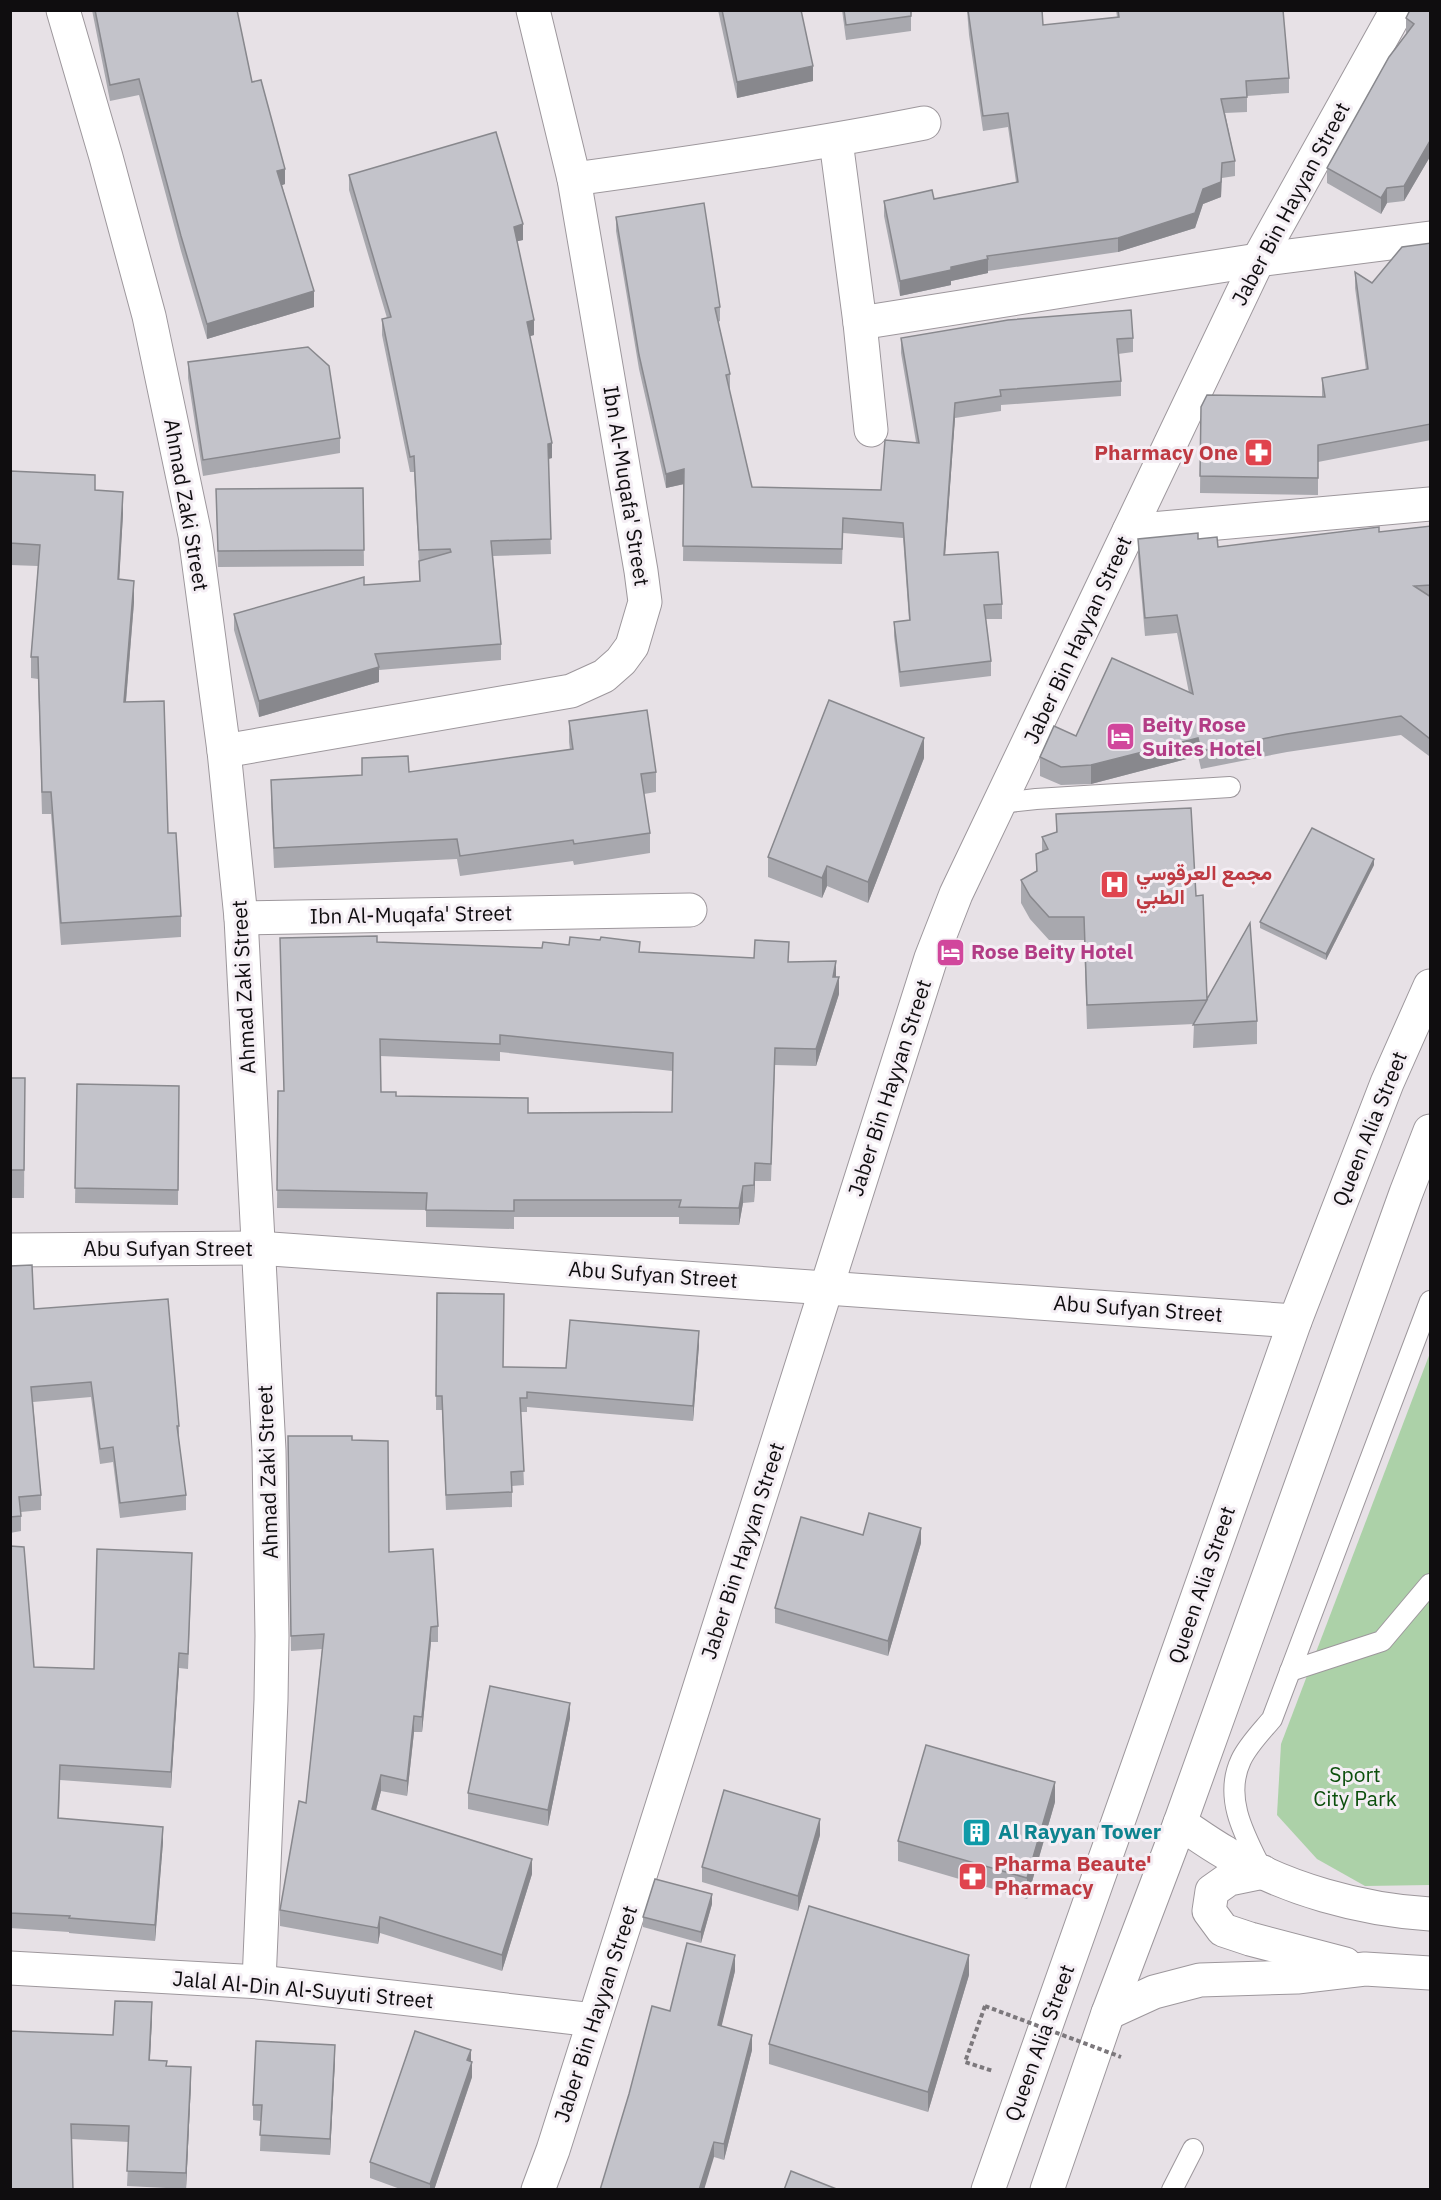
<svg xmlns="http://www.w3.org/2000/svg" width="1441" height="2200" viewBox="0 0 1441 2200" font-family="'IBM Plex Sans',Vazirmatn,sans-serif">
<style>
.green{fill:#acd1a8}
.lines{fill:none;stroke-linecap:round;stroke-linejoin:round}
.service-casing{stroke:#9d979c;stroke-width:22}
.minor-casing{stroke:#9d979c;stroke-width:35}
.secondary-casing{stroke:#9d979c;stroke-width:35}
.primary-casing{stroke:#9d979c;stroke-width:35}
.path{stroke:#7c787c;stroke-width:4;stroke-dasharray:4.5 3;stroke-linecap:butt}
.service{stroke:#fff;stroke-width:20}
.minor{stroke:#fff;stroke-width:33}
.secondary{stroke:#fff;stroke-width:33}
.primary{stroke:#fff;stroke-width:33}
.path-bridge{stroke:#7c787c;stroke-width:4;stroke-dasharray:4.5 3;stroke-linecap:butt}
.wall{fill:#a8a8ae;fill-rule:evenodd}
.shaded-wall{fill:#88888d}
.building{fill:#c3c3ca;stroke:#88888d;stroke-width:1.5;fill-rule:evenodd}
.labels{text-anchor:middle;stroke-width:6;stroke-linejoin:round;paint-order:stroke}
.street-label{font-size:21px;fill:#0f0d0f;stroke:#f4eef4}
.health-label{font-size:21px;font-weight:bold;fill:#be3a42;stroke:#f4eef4;text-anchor:start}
.hotel-label{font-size:21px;font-weight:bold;fill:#b23c85;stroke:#f4eef4;text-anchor:start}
.park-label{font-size:21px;fill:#0c4f0c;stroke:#f4eef4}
.culture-label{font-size:21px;font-weight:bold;fill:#0d838f;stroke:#f4eef4;text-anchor:start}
</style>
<rect width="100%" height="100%" fill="#e7e1e6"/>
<path class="green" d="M1430,1353v532l-65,1 -48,-27 -40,-44 4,-71z"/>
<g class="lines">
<defs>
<g id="service">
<path d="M1001,803l35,-4 194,-12"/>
<path d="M1290,1671l92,-30 48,-57"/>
<path d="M1262,1870c-17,-34 -39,-72 -21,-110 7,-15 21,-29 31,-41l158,-418"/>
<path d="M1172,2190l21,-41"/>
</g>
<g id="minor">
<path d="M63,10l43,147 43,159 46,219 29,216 17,167 28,532 3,186 -1,64 -12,282"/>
<path d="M836,141l24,182 11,107"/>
<path d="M574,179c117,-16 234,-33 350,-56"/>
<path d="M860,323l398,-63 172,-22"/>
<path d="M1129,531l301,-27"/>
<path d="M224,751l347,-60 33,-15 17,-15 11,-15 13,-44 -4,-31 -67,-392 -41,-169"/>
<path d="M241,918l449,-8"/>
<path d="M10,1250l247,-2 1038,73"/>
<path d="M10,1968l249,14 335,38"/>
<path d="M538,2190l15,-40 378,-1192 25,-64 302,-634 139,-250"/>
</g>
<g id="secondary">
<path d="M1180,1823c15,10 30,21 46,30 59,36 136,57 204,61"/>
<path d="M1263,1872l-34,7 -17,12 -3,20 14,19 27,9 95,25"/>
<path d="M1108,2013l46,-21 46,-12 97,-3 68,-8 65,4"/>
</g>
<g id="primary">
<path d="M988,2190l307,-869 92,-238 43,-97"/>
<path d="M1047,2190l61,-177 72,-190 226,-630 24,-62"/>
</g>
</defs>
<use href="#service" class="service-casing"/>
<use href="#minor" class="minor-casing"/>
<use href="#secondary" class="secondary-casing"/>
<use href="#primary" class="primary-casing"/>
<path class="path" d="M985,2006l-20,56 28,9"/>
<use href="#service" class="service"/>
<use href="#minor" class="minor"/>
<use href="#secondary" class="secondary"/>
<use href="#primary" class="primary"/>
<path class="path-bridge" d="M985,2006l136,51"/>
</g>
<g class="wall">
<path d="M92,10h145l15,72 33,102 -3,1 32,122 -107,32 -26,-88 -42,-156 -29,6z"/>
<path d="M718,10h83l12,71 -76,17z"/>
<path d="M842,10h69v21l-65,9z"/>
<path d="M967,10h75l1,15 74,-8 -1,-7h167l6,68v15l-42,3v16l-22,1 10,48v15l-13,2 -1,19 -18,7 -8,24 -77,24 -130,19v2l-37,8v4l-51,11 -16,-80v-15l50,-2 82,-17 -8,-55 -25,4 -14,-96z"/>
<path d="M1431,10v145l-27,46 -17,2 -6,11 -54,-31v-15l79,-134v-16z"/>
<path d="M349,175l174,65 -6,1 17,94 -4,1 22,122 -4,1 3,95 -58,2 8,88v16l-122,10v12l-120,35 -25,-87v-16l130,-29 56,-4 -6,-109h-4l-28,-137v-16l5,-1 -38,-128z"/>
<path d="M616,217l104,90v14l-2,1 12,52v15h-1l23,98 129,3 35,-48 -15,-89v-15h232v14l-15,2 3,27v15l-120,9v6l-46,7 -10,137 57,49v15h-16l5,42v15l-91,11 -6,-51v-14l15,-2 -6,-82 -60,-5 -1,31 -159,-3 1,-77 -18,4 -27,-119 -23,-138z"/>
<path d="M1431,243v197l-113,22v33l-118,-2 1,-86 121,-10v-19l44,-8 -11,-82v-16l17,11z"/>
<path d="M188,362l152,76v15l-137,23 -15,-98z"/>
<path d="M10,471l85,19 28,24 -4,65 15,23 -8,100 42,131 13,83v21l-120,8 -10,-131h-9l-4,-135 -7,-1v-21l7,-91 -28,-1z"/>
<path d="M363,488l1,78 -146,1 -2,-78z"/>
<path d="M1431,526v229l-2,1 -28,-21 -114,17 -86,17 -3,-13 -107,28 -30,1 -21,-9v-19l36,-21 113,-43 -12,-60 -32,3 -7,-79v-18h60l20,8 161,-15z"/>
<path d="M569,721l87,51v20l-12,2 6,39v20l-76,12 -1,-4 -113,15 -3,-17 -183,9 -3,-68v-20l91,-5v-17l47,14 161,-22 -1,-8z"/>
<path d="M924,758l-56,145 -41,-17 -5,12 -54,-21v-20z"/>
<path d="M1056,814l140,82 11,103 50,22v23l-64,4 1,-24 -107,5 -3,-89h-35l-19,-21 -9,-16v-23l15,-9v-17l6,-3v-14l14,-5z"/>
<path d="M1374,865l-48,95 -66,-32v-6z"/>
<path d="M377,942l165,6 27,-3 71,7 148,10 48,15 3,17 -23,72 -41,-1 -4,116h-16l-1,21 -11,1 -4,22 -60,-1v-7h-165v12l-88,-2v-17l-149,-2 1,-117h6zM500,1052l172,19v41l-144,1 -132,-17 -15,-4 -1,-36 120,5z"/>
<path d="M10,1078h15l-1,120h-14z"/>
<path d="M77,1084l102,2 -1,119 -103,-2z"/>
<path d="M10,1266l24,43 145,117v15l7,54v15l-66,8 -7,-56 -13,2 -9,-67 -58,5 8,93v15l-20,2v19l-11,2z"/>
<path d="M437,1293l66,74 63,1 133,-23 -6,76 -166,-14v5h-6l3,73 -12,1v21l-66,3 -4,-100h-6z"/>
<path d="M288,1436l64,4 37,112 49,74v16h-7l-9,90h-8l-7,64 -26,-5 -5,19 156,64 -30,97 -122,-38 -2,11 -98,-18v-16l26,-107 16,-154 -31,2z"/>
<path d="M863,1535l58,8 -33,113 -113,-33v-15z"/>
<path d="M10,1546l24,121 60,2 98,-101 -4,101 -9,-1 -8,120 -111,-8 -1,38 104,24 -8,99 -86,-8v-1l-59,-4z"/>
<path d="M570,1718l-22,108 -80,-17v-16z"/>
<path d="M1055,1802l-28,97 -129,-38v-20z"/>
<path d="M820,1835l-22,76 -96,-29v-15z"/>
<path d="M712,1904l-11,39 -58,-16v-10z"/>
<path d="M735,1971l-14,55 31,24 -28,110 -10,-3 -44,-146z"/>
<path d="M969,1975l-41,137 -159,-48v-20z"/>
<path d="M152,2018l-2,42 17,6 24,17 -5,106 -59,-3 2,-44 -58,-3 -61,51 103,-155z"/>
<path d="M335,2060l-5,95 -70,-4 1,-30 -8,-1v-15z"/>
<path d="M471,2061l1,16 -38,113h-31l-33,-12v-16z"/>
</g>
<g class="shaded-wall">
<path d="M813,66v15l-76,17v-16z"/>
<path d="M1431,139v16l-27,46v-15z"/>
<path d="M1222,163l-1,34 -18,7 -8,24 -77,24v-14l85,-49z"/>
<path d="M285,169v15l-8,3v-16z"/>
<path d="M1387,188v15l-6,11v-16z"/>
<path d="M523,224v16l-9,2v-15z"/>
<path d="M988,259v14l-37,8v4l-51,11v-15l51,-14z"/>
<path d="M314,291v16l-107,32v-15z"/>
<path d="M534,320v15l-7,2v-15z"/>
<path d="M955,403v15l-11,152v-15z"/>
<path d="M552,443v15l-4,1v-15z"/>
<path d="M684,469v15l-18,4v-14z"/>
<path d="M123,492v22l-5,87v-22z"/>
<path d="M134,581v21l-10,122v-22z"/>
<path d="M379,667v15l-120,35v-16z"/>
<path d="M1431,737v18l-2,1v-18z"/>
<path d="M924,738v20l-56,145v-21z"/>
<path d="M1198,738v18l-107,28v-19z"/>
<path d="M1374,859v6l-48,95v-6z"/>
<path d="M827,866v20l-5,12v-20z"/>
<path d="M836,961v18l-3,-2z"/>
<path d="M839,977v17l-23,72v-17z"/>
<path d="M755,1163v18l-1,21v-17z"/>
<path d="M743,1186v17l-4,22v-17z"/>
<path d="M699,1331v14l-6,76v-15z"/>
<path d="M921,1528v15l-33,113v-15z"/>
<path d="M431,1627v15l-9,90v-15z"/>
<path d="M179,1653v15l-8,120v-16z"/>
<path d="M570,1703v15l-22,108v-16z"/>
<path d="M414,1716v16l-7,64v-15z"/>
<path d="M381,1775v16l-9,34v-16z"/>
<path d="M1055,1782v20l-28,97v-21z"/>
<path d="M820,1819v16l-22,76v-15z"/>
<path d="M163,1827v15l-8,99v-16z"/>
<path d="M532,1859v15l-30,97v-16z"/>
<path d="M712,1894v10l-11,39v-11z"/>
<path d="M380,1917v16l-2,11v-16z"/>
<path d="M735,1955v16l-17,70v-16z"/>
<path d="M969,1955v20l-41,137v-20z"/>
<path d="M152,2002v16l-3,58v-16z"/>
<path d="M752,2035v15l-28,110v-16z"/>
<path d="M335,2045v15l-5,95v-16z"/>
<path d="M471,2050v16l-4,-6z"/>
<path d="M472,2062v15l-38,113h-4v-6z"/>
<path d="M191,2067v16l-5,106v-16z"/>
<path d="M714,2142v15l-10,33h-5z"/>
</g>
<g class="building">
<path d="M95,10h142l15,72 9,-2 24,89 -8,2 37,120 -107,33 -26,-88 -42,-157 -29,6z"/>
<path d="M722,10h79l12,56 -76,16z"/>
<path d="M844,10h67v6l-65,9z"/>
<path d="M968,10h74l1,15 76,-8 -1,-7h165l6,68 -43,3 1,16 -26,2 14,62 -13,2 -1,19 -18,7 -8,24 -77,25 -131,18 1,3 -37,8v3l-51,11 -16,-80 48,-11 2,9 84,-17 -10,-69 -25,3z"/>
<path d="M1410,10h21v129l-27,47 -17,2 -6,10 -54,-30 62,-111 25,-33 -8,-6z"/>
<path d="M496,132l27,92 -9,3 20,93 -7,2 25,121 -4,1 3,95 -60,2 10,103 -126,10 4,13 -120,34 -25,-87 130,-37v8l56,-4 -1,-20 32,-9 -1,-3 -31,1 -5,-94 -4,1 -28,-138 9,-2 -42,-142z"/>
<path d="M704,203l16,104 -5,1 15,66 -4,1 26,112 129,3 4,-50 34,3 -18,-105 107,-18 123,-10 2,28 -16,1 4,42 -121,9 1,6 -46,7 -11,152 54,-3 4,52 -18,1 7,56 -91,11 -6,-50 16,-2 -7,-97 -60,-5 -1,31 -159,-3 1,-77 -18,5 -27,-119 -23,-138z"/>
<path d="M1431,243v181l-113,21v33l-118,-2 1,-69 6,-12 118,2 -3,-19 46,-9 -13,-97 17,11 30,-36z"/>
<path d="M308,347l21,19 11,72 -137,22 -15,-98z"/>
<path d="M10,471l85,4v15l28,2 -5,87 16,2 -10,121 40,-1 4,132h8l5,83 -120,7 -10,-131h-9l-4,-135h-7l9,-112 -30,-2z"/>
<path d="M363,488l1,62 -146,1 -2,-62z"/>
<path d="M1431,526v59l-17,1 17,11v140l-2,1 -28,-22 -114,18 -86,17 -3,-13 -107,27 -30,2 -21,-10 14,-31 22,10 36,-78 81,36 -16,-79 -32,3 -7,-79 60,-6v6l19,-2 1,10 161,-20v5z"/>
<path d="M829,700l95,38 -56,144 -41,-16 -5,12 -54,-21z"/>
<path d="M647,710l9,62 -15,2 9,59 -76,11 -1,-4 -113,16 -3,-17 -183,9 -3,-68 91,-5v-17l46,-2 1,16 164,-23 -4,-28z"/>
<path d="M1191,808l5,88 7,-1 4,104 43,-76 7,98 -64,4 14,-25 -120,5 -3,-88h-35l-19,-21 -9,-16 16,-9 -1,-17 12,-5 -6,-12 15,-5 -1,-18z"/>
<path d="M1312,828l62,31 -48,95 -66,-32z"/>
<path d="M377,936v6l165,6 1,-6 26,3 1,-8 30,3 1,-3 39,5 -1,10 115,6 1,-18 34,2 -1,20 48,-1 -3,16h6l-23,72 -41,-1 -4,116 -16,-1 -1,22 -11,1 -4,22 -60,-1 2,-7h-167v11l-88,-1 1,-17 -150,-3 1,-99h6l-4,-153zM500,1035l173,18 -1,59 -144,1v-15l-132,-2v-4h-15l-1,-53 120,5z"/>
<path d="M10,1078h15l-1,92h-14z"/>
<path d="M77,1084l102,2 -1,104 -103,-2z"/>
<path d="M32,1265l2,44 134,-10 11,127h-2l9,69 -66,8 -7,-56 -13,2 -9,-67 -60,5 10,108 -22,2 2,19 -11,1v-251z"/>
<path d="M437,1293l67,1 -1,73 63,1 4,-48 129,11 -6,75 -166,-14v6h-7l4,73 -13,1 1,20 -66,3 -4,-99h-6z"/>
<path d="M288,1436h64v4l36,1 1,111 44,-3 5,77 -7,1 -9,90 -8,-1 -7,65 -26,-6 -9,34 160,50 -30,96 -122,-38 -2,11 -98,-18 19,-109 7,2 18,-169 -33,2z"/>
<path d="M869,1513l52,15 -33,113 -113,-33 26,-91 62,18z"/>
<path d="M10,1546l14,1 10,120 60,2 3,-120 95,4 -4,101 -9,-1 -8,119 -111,-7 -2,53 105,9 -8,98 -86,-7 1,-2 -60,-3z"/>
<path d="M490,1686l80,17 -22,107 -80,-17z"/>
<path d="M926,1745l129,37 -28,96 -129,-37z"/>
<path d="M724,1790l96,29 -22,77 -96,-29z"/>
<path d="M655,1879l57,15 -11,38 -58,-15z"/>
<path d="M809,1906l160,49 -41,137 -159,-48z"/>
<path d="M687,1943l48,12 -17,70 34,10 -28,109 -10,-2 -15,48h-99l29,-96 23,-88 18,5z"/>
<path d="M115,2001l37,1 -3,58 18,1 -1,5 25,1 -5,106 -59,-2 2,-45 -58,-2 2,66h-63v-159l103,4z"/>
<path d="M415,2031l56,19 -4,10 5,2 -42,122 -60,-22z"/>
<path d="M256,2041l79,4 -5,94 -70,-4 2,-30h-9z"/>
<path d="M791,2171l48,19h-55z"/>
</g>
<defs>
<symbol id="pharmacy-square" viewBox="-11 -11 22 22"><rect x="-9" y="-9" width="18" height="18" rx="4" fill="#e0444e" stroke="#f4eef4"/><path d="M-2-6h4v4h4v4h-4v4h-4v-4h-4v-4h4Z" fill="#fff"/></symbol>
<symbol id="hotel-square" viewBox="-11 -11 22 22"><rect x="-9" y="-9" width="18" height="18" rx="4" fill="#d1479c" stroke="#f4eef4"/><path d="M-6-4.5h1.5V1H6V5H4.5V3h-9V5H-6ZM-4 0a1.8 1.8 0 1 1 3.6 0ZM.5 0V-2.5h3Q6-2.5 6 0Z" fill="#fff"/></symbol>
<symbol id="hospital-square" viewBox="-11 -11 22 22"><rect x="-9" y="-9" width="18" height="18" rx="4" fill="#e0444e" stroke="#f4eef4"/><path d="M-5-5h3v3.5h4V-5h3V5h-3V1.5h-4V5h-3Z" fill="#fff"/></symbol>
<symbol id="building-square" viewBox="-11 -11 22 22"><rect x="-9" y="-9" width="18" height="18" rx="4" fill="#0f9aa8" stroke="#f4eef4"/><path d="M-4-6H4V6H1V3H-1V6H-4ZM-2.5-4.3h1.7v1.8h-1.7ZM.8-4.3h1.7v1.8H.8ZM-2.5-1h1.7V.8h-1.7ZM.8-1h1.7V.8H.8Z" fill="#fff"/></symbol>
</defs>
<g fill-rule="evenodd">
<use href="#pharmacy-square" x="1242" y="436" width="33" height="33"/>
<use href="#hotel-square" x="1104" y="720" width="33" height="33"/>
<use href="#hospital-square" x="1098" y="868" width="33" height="33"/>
<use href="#hotel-square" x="934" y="936" width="33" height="33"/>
<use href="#building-square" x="960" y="1816" width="33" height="33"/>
<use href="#pharmacy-square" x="956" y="1860" width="33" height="33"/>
</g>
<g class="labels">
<g class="street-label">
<text transform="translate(1291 204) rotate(-62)" y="7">Jaber Bin Hayyan Street</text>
<text transform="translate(626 486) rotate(81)" y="7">Ibn Al-Muqafa' Street</text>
<text transform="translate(186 505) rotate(80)" y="7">Ahmad Zaki Street</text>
<text transform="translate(1078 640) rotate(-65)" y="7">Jaber Bin Hayyan Street</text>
<text transform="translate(411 915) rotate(-1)" y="7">Ibn Al-Muqafa' Street</text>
<text transform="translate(244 987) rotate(-93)" y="7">Ahmad Zaki Street</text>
<text transform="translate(890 1088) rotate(-72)" y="7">Jaber Bin Hayyan Street</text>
<text transform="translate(1370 1129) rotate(-68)" y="7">Queen Alia Street</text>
<text x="168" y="1256">Abu Sufyan Street</text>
<text transform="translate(653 1275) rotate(4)" y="7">Abu Sufyan Street</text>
<text transform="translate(1138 1309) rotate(4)" y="7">Abu Sufyan Street</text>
<text transform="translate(268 1472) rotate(-92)" y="7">Ahmad Zaki Street</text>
<text transform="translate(743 1551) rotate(-72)" y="7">Jaber Bin Hayyan Street</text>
<text transform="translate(1202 1585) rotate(-71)" y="7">Queen Alia Street</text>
<text transform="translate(303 1990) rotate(5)" y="7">Jalal Al-Din Al-Suyuti Street</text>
<text transform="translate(596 2014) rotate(-72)" y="7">Jaber Bin Hayyan Street</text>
<text transform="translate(1040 2043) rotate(-70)" y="7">Queen Alia Street</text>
</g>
<g class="health-label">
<text x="1238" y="460" text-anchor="end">Pharmacy One</text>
<text x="1136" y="880">مجمع العرقوسي<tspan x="1136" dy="24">الطبي</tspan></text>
<text x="994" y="1871">Pharma Beaute'<tspan x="994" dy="24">Pharmacy</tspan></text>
</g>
<g class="hotel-label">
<text x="1142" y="732">Beity Rose<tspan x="1142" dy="24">Suites Hotel</tspan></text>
<text x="971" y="959">Rose Beity Hotel</text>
</g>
<g class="park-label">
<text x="1355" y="1782">Sport<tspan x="1355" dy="24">City Park</tspan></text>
</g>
<g class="culture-label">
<text x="998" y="1839">Al Rayyan Tower</text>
</g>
</g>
<rect width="1441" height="2200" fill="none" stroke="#0f0d0f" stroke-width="24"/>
</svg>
